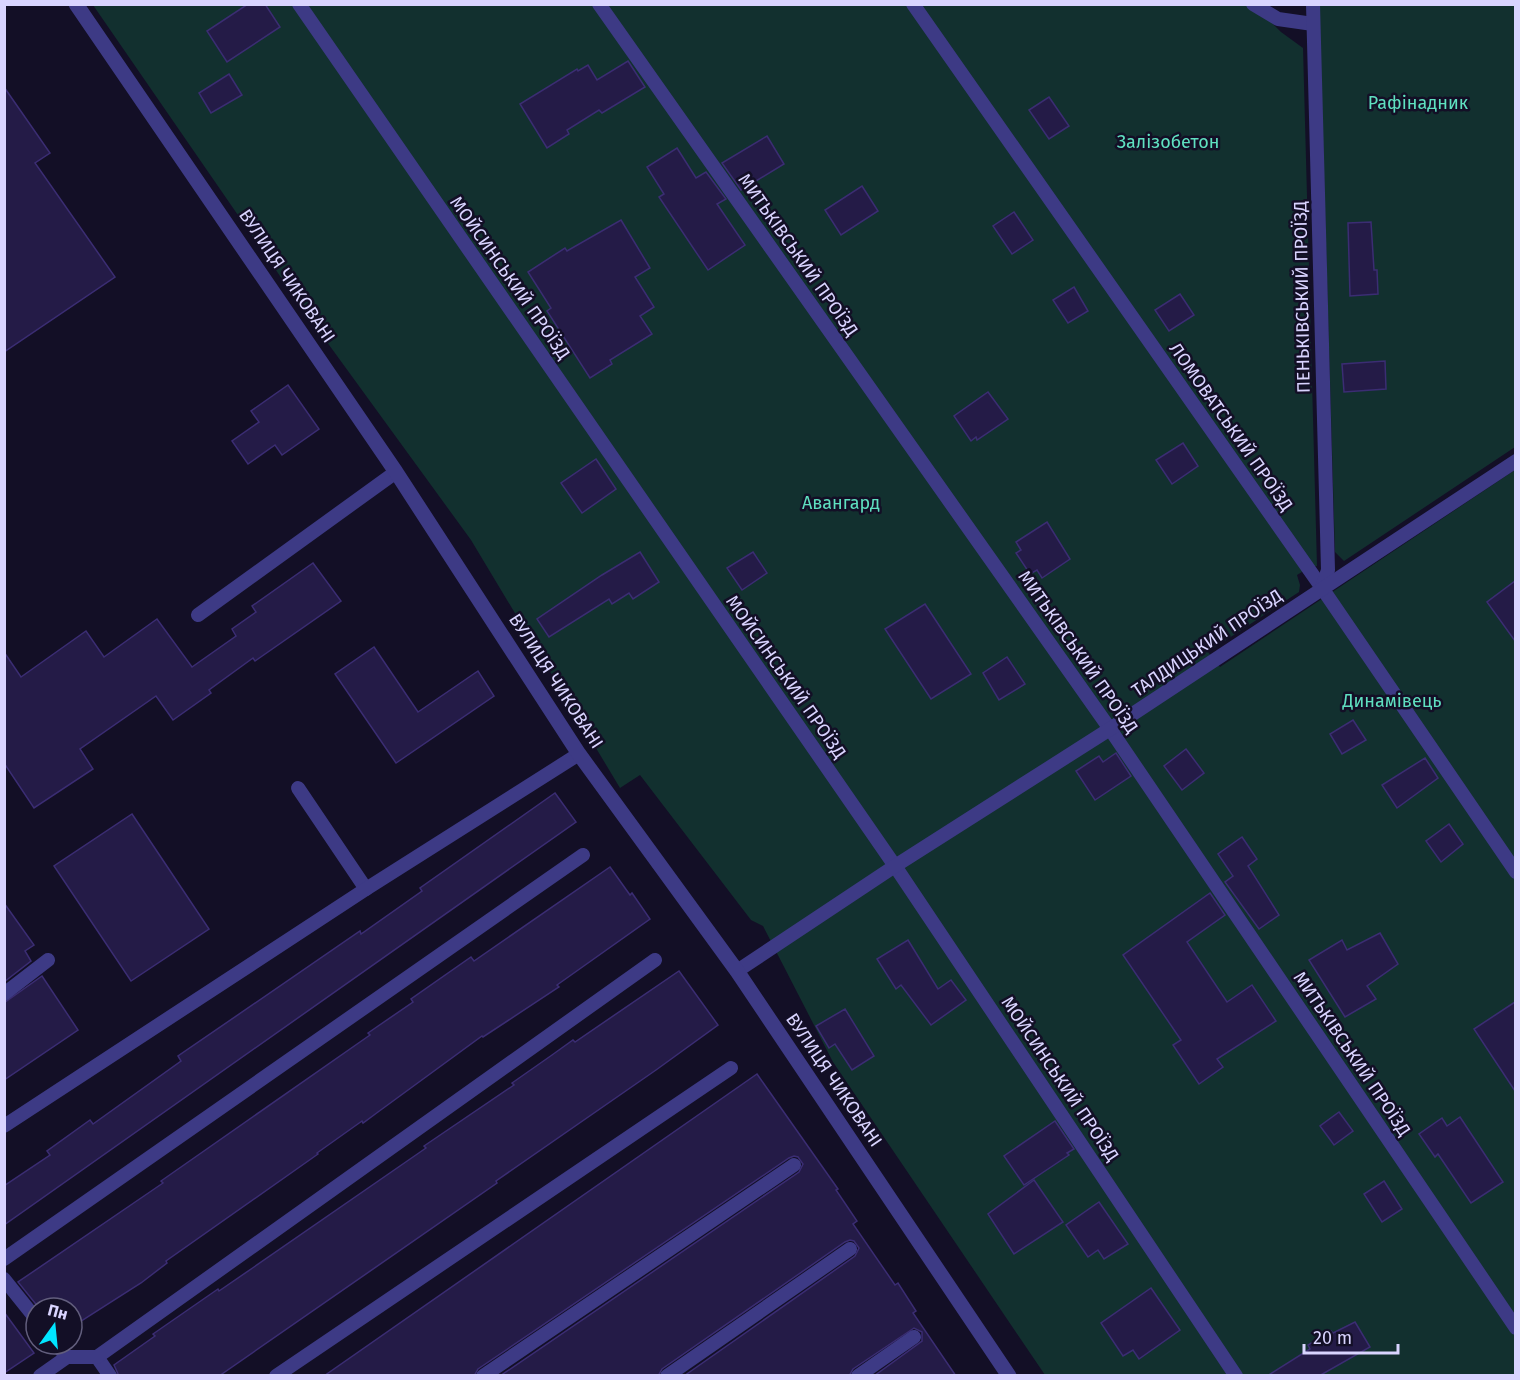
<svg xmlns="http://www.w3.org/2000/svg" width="1520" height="1380" viewBox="0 0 1520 1380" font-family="'Fira Sans',sans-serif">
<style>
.green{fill:#12302f}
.building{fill:#241b47;stroke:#3b2d73;stroke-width:1.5}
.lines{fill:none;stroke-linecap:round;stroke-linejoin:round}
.lane{stroke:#3d3a85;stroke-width:14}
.street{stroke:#3d3a85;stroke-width:15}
.labels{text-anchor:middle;stroke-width:5;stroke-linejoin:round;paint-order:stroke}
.park-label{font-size:18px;fill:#5fe0c0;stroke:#130f26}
.street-label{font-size:18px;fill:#d9d4ff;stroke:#130f26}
</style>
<rect width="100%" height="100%" fill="#130f26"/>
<g class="green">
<path d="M1253,4l28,28 22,16 14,518 -7,1 -13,8 3,10 -1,7 -91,60 12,15 295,-197v905h-470l-212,-313 -70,-136 -12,-6 -111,-145 -20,13 -149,-248 -171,-235 -207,-300z"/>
<path d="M1319,5h197l-1,442 -171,114 -9,-9z"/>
</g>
<g class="building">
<path d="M248,4h17l15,23 -53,35 -20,-31z"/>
<path d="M628,61l17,26 -43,26 -3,-3 -32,20 2,4 -22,14 -27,-44 57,-35 1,2 10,-6 9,15z"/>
<path d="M229,74l13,21 -31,18 -12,-20z"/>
<path d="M4,87l46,66 -15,10 80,114 -111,75z"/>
<path d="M1049,97l20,29 -20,13 -20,-29z"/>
<path d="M767,136l17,28 -43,26 -19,-27z"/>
<path d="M677,148l19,30 10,-6 20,27 -9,5 28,41 -37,25 -49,-73 5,-3 -17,-27z"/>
<path d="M862,186l16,25 -37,24 -16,-25z"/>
<path d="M1014,212l19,28 -21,14 -19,-28z"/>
<path d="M621,220l29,48 -15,9 19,30 -14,9 12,18 -42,26 2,4 -22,14 -43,-67 4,-3 -23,-36 37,-24 2,3z"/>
<path d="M1371,222l3,48h3l1,24 -28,2 -2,-73z"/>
<path d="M1074,287l14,24 -20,12 -15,-23z"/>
<path d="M1180,294l14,21 -25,16 -14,-21z"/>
<path d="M1385,361l1,28 -42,3 -2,-28z"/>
<path d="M288,385l31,44 -37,26 -7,-10 -27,19 -16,-23 27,-19 -8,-11z"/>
<path d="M988,392l20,27 -31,21 -1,-3 -5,4 -17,-25z"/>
<path d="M1183,443l15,23 -26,18 -16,-24z"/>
<path d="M596,459l20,30 -34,24 -21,-30z"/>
<path d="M1047,522l23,37 -28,19 -5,-8 -7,4 -14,-21 5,-3 -5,-8z"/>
<path d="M640,552l19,30 -26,17 -4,-6 -17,11 -3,-5 -60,38 -12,-18 65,-44z"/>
<path d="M753,552l14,21 -25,17 -15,-22z"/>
<path d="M313,563l28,38 -86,60 -2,-3 -44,32 2,3 -38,27 -17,-24 -76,53 13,20 -59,39 -30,-45v-111l17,25 65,-46 18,26 53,-38 35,48 44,-31 -4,-7 24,-17 -4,-6z"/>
<path d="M1515,581v60l-28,-39z"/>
<path d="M925,604l46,70 -40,25 -46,-70z"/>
<path d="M374,647l44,65 60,-41 16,25 -98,67 -61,-89z"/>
<path d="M1007,657l18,27 -26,16 -16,-27z"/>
<path d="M1353,720l13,20 -24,14 -12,-20z"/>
<path d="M1186,749l18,24 -22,17 -18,-24z"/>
<path d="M1116,753l15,23 -36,24 -19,-29 23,-15 4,6z"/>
<path d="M1425,758l13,20 -41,30 -15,-23z"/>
<path d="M555,793l21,29 -572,403v-39l46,-31 -3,-4 43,-31 3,4 88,-63 -3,-5 182,-125 1,3 61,-43 -2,-3z"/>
<path d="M132,814l77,115 -78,52 -77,-115z"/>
<path d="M1449,824l14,20 -22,18 -15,-21z"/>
<path d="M1242,837l15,22 -9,7 31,49 -20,14 -34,-47 8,-6 -15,-22z"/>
<path d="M610,867l20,28 2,-2 18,26 -93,66 2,2 -76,50 -1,-1 -104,76 -15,11 -1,-2 -45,32 1,1 -152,107 1,2 -26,20 -69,44v-19h-33l-21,-26 145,-99 -2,-2 209,-146 -2,-2 45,-31 -2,-3 60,-42 3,4z"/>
<path d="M1210,893l15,22 -38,27 40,60 25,-17 24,36 -59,38 6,8 -24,17 -26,-39 8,-5 -58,-85z"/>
<path d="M4,903l30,42 -9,6 6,10 -27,21z"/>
<path d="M1380,933l18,31 -31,22 9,13 -31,18 -36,-57 33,-20 5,10z"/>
<path d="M908,940l30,49 13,-9 15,20 -35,25 -30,-40 -5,4 -19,-30z"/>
<path d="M679,971l39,54 -62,45 -160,111 1,2 -278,193h-100l-5,-11 41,-29 -2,-2 65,-45 1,2 35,-24 172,-119 -2,-2 90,-61 -2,-2 40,-28 21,-15 2,2z"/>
<path d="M42,976l36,54 -74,50v-77z"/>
<path d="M1515,1002v89l-41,-62z"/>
<path d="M845,1009l29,47 -22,14 -17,-26 -6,4 -13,-22z"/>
<path d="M757,1074l81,115 -2,1 21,31 -4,3 42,61 3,-2 18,28 -3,2 43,63h-82l48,-35v-9l-8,-4 -61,41 -4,7h-165l171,-120 4,-8 -5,-7 -4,-1 -5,2 -183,127 -4,7h-158l299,-204 4,-8 -5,-7 -4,-1 -5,2 -311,211 -4,7h-150z"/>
<path d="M1339,1112l14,19 -19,14 -14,-19z"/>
<path d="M1460,1117l43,65 -32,21 -33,-49 -3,3 -16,-23 23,-16 5,8z"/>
<path d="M1055,1121l19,28 -7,4 2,2 -45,30 -20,-29z"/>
<path d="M1034,1180l29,42 -49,32 -26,-40z"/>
<path d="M1384,1181l18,28 -20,13 -18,-28z"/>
<path d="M1099,1202l29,42 -24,15 -6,-9 -10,7 -22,-32z"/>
<path d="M1151,1288l29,42 -41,29 -6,-9 -10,6 -22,-33z"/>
<path d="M4,1312l30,41 -30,20z"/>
<path d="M1355,1322l15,25 -51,29h-52l43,-27 -2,-4 23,-14 2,2z"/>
</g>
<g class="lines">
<g class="lane">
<path d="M299,4l596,862 341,510"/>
<path d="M599,4l511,725 406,599"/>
<path d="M913,4l409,584 194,284"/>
<path d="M1253,4l25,15 35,5"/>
<path d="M1313,4l15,566 -6,18"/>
<path d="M198,615l198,-143"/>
<path d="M298,788l68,101"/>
<path d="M737,971l158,-105 215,-137 406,-268"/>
<path d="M4,994l44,-34"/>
<path d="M4,1126l362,-237 213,-135"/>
<path d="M4,1259l579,-404"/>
<path d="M4,1279l32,40"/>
<path d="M56,1344l11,13"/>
<path d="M97,1357l13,19"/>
<path d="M40,1376l27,-19h30l558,-397"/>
<path d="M276,1376l455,-308"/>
<path d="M483,1376l311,-211"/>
<path d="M667,1376l183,-127"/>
<path d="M858,1376l56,-39"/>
</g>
<path class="street" d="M76,4l320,468 183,282 158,217 272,405"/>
</g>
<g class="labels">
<g class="park-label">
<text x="1418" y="109">Рафінадник</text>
<text x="1168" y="148">Залізобетон</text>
<text x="841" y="509">Авангард</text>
<text x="1392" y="707">Динамівець</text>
</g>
<g class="street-label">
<text transform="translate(798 255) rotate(55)" y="6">МИТЬКІВСЬКИЙ ПРОЇЗД</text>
<text transform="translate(287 276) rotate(56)" y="6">ВУЛИЦЯ ЧИКОВАНІ</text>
<text transform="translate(510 278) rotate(55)" y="6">МОЙСИНСЬКИЙ ПРОЇЗД</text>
<text transform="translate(1302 297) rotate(-91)" y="6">ПЕНЬКІВСЬКИЙ ПРОЇЗД</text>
<text transform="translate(1231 427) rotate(55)" y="6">ЛОМОВАТСЬКИЙ ПРОЇЗД</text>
<text transform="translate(1207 643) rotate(-34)" y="6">ТАЛДИЦЬКИЙ ПРОЇЗД</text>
<text transform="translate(1078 652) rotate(55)" y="6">МИТЬКІВСЬКИЙ ПРОЇЗД</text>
<text transform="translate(786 677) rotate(55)" y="6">МОЙСИНСЬКИЙ ПРОЇЗД</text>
<text transform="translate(556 681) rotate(57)" y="6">ВУЛИЦЯ ЧИКОВАНІ</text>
<text transform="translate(1352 1054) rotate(56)" y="6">МИТЬКІВСЬКИЙ ПРОЇЗД</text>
<text transform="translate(1060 1079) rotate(56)" y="6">МОЙСИНСЬКИЙ ПРОЇЗД</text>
<text transform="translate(834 1080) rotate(56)" y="6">ВУЛИЦЯ ЧИКОВАНІ</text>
</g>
</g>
<rect width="1520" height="1380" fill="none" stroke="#d9d4ff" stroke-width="12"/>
<g transform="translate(54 1326) rotate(15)"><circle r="28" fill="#130f26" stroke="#625e7d" stroke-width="1.5"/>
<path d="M0-4.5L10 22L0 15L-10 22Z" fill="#00e5ff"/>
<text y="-9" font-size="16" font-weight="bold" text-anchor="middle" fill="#d9d4ff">Пн</text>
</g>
<path d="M1304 1344v9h94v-9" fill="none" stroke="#d9d4ff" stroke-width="3"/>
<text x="1313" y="1344" font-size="18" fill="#d9d4ff" stroke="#130f26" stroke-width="4.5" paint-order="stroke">20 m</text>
</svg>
